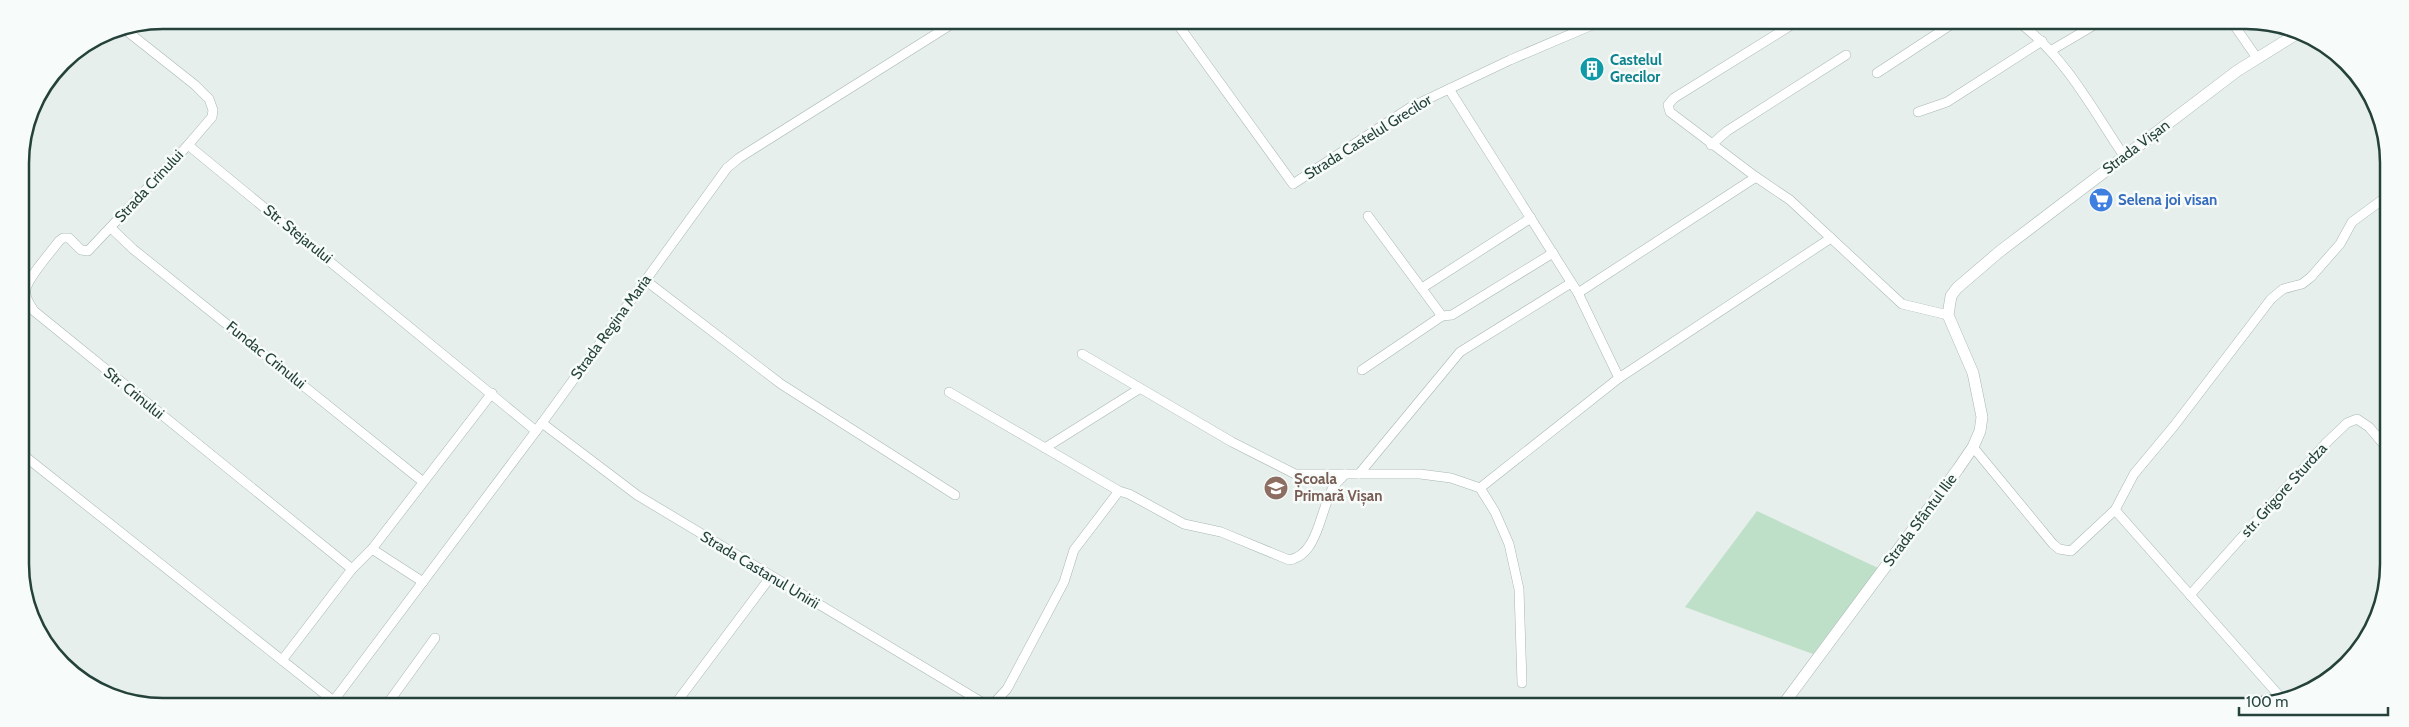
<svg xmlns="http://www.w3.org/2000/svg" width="2409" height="727" viewBox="0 0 2409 727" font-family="Cabin,sans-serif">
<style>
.green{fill:#bfe0c8}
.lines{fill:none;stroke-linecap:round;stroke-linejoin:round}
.minor-casing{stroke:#a8b8b2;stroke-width:10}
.tertiary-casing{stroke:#a8b8b2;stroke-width:12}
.minor{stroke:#fff;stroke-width:9}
.tertiary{stroke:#fff;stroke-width:11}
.labels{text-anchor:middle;stroke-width:5;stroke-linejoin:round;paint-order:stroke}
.culture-label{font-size:15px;font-weight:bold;fill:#0d838f;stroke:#f7fbf9;text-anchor:start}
.street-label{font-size:15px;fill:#24423a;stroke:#f7fbf9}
.shop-label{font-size:15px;font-weight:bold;fill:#366cbe;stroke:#f7fbf9;text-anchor:start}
.education-label{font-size:15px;font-weight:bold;fill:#785e54;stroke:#f7fbf9;text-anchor:start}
.rim{fill:none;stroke:#24423a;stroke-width:2.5}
</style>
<rect width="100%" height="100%" fill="#e6efeb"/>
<path class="green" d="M1757,511l121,57 -65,86 -128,-47z"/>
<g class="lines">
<defs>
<g id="minor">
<path d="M1176,22l117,162 118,-77 99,-47 87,-37"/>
<path d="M1793,24l-119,74 -6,7 2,7 86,65 34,23 112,104 46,11"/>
<path d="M2021,24c45,34 72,86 103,132"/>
<path d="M2234,25l23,33"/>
<path d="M123,28l72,57 14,14 4,11 -1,7 -24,28 348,286"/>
<path d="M2052,50l44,-26"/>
<path d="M1877,73l75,-49"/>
<path d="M1449,89l129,204 41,85"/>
<path d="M1918,112l29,-10 95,-61"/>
<path d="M188,145l-100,106 -7,-1 -12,-12h-6l-4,3c-8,11 -30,35 -33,48 -2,8 4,16 8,22l318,258"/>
<path d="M1711,145l16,-14 119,-76"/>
<path d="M1368,216l74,100 10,-1 101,-62"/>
<path d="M111,228l22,21 289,232"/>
<path d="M645,280l136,104 174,111"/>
<path d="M1422,288l109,-70"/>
<path d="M1578,293l178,-116"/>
<path d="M1082,354l150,88 63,32h125l31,4 29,10 15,24 14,32 10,45 3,94"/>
<path d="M1362,370l80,-54"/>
<path d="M949,392l170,99 10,3 55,30 37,8 68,28c30,-5 31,-52 45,-74 3,-4 8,-8 11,-12"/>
<path d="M542,423l95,72 348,209"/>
<path d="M1973,447l80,97 6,5 12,2 44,-41 19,-36 40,-48 97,-127 12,-10 19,-5 9,-7 29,-33 12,-22 34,-25"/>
<path d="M1045,448l94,-59"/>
<path d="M22,454l314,249"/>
<path d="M1359,474l101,-122 111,-69"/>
<path d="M1480,488l139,-110 212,-140"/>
<path d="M2115,510l168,190"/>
<path d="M372,549l51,33"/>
<path d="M2190,595l136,-152 21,-20 10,-4 12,8 16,19"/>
<path d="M283,659l69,-90 20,-20 120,-156"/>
<path d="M332,703l210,-280 185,-255 12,-10 216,-136"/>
<path d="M388,703l47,-65"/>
<path d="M676,703l90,-120 3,-8"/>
<path d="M993,704l14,-15 57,-107 10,-32 45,-59"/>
</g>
<path id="tertiary" d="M1782,706l176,-237 15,-22 7,-16 2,-14 -9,-44 -25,-58 3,-19 6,-8 42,-36 238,-181 61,-38"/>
</defs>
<use href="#minor" class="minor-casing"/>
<use href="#tertiary" class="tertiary-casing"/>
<use href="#minor" class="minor"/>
<use href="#tertiary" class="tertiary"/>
</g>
<defs>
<symbol id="building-disc" viewBox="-11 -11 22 22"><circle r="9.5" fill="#0f9aa8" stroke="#f7fbf9"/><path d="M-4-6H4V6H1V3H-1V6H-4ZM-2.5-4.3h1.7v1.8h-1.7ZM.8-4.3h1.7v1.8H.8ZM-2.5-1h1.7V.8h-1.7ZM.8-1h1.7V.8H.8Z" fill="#fff"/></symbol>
<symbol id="supermarket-disc" viewBox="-11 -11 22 22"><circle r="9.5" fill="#3f7fe0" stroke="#f7fbf9"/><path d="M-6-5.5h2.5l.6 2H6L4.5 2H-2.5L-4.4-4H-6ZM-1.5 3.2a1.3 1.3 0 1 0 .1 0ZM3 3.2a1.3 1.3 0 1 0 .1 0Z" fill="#fff"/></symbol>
<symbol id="school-disc" viewBox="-11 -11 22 22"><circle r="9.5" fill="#8d6e63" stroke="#f7fbf9"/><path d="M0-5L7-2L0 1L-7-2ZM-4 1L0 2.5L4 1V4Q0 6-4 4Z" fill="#fff"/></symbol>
</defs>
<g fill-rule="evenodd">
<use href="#building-disc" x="1578" y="55" width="28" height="28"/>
<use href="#supermarket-disc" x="2087" y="186" width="28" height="28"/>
<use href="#school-disc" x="1262" y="474" width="28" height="28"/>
</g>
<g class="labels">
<g class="culture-label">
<text x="1610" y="65">Castelul<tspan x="1610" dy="17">Grecilor</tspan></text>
</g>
<g class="street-label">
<text transform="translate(1368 137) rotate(-32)" y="5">Strada Castelul Grecilor</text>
<text transform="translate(2136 147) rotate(-37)" y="5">Strada Vișan</text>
<text transform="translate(149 186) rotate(-47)" y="5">Strada Crinului</text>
<text transform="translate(298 234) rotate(39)" y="5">Str. Stejarului</text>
<text transform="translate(611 327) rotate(-54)" y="5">Strada Regina Maria</text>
<text transform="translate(266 355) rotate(39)" y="5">Fundac Crinului</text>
<text transform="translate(134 393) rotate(39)" y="5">Str. Crinului</text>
<text transform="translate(2284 490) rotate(-48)" y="5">str. Grigore Sturdza</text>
<text transform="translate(1920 520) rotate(-53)" y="5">Strada Sfântul Ilie</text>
<text transform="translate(760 570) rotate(31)" y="5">Strada Castanul Unirii</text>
</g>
<g class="shop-label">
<text x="2118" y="205">Selena joi visan</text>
</g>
<g class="education-label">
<text x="1294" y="484">Școala<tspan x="1294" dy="17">Primară Vișan</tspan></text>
</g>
</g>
<path d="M0 0H2409V727H0ZM163 29H2246A134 134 0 0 1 2380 163V564A134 134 0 0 1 2246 698H163A134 134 0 0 1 29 564V163A134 134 0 0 1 163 29Z" fill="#f7fbf9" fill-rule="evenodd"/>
<path class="rim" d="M163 29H2246A134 134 0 0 1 2380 163V564A134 134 0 0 1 2246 698H163A134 134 0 0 1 29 564V163A134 134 0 0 1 163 29Z"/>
<path d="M2239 707v8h149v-8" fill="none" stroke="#24423a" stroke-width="2.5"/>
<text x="2246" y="707" font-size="15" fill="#24423a" stroke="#f7fbf9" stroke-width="4" paint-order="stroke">100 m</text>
</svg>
